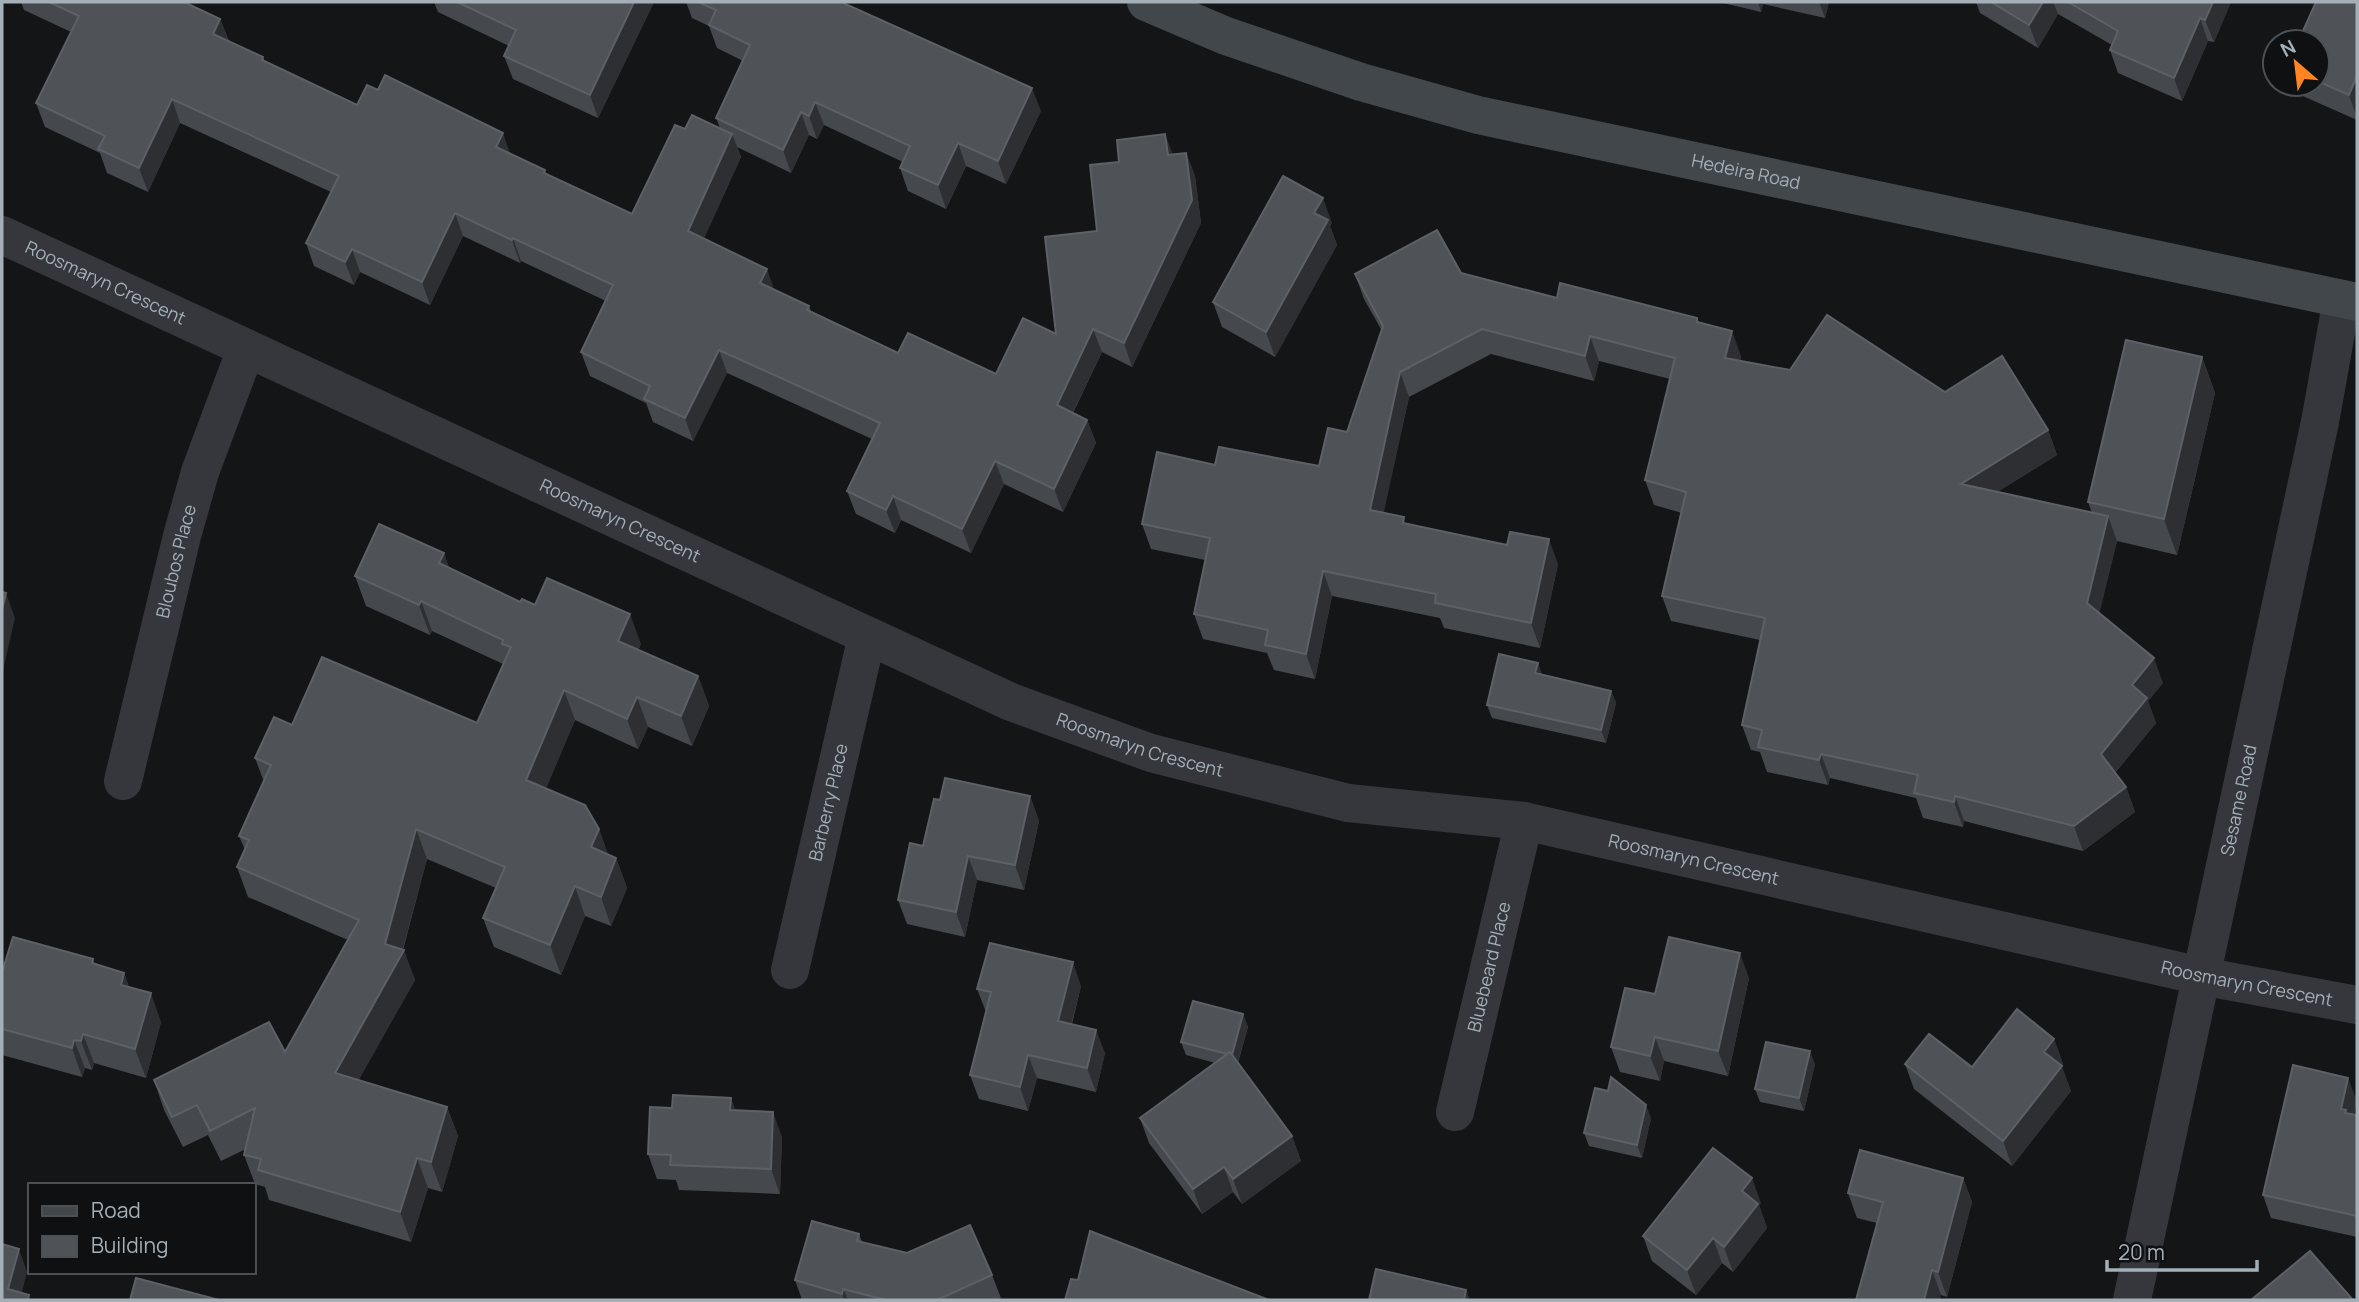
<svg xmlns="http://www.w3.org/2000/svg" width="2359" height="1302" viewBox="0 0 2359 1302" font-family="Manrope,sans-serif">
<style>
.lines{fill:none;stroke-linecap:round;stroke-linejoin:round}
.street{stroke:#35373c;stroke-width:38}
.secondary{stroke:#42474c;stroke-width:38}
.wall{fill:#45484c}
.shaded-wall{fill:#2d2f32}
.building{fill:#4f5358;stroke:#5d6167;stroke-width:2}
.labels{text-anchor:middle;stroke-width:5;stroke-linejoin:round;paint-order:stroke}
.street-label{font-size:18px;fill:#a4afb8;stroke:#0f1011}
</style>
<rect width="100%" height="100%" fill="#141516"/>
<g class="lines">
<g class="street">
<path id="s1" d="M2,235l1009,467 140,51 197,50 176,18 677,155 156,29"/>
<path id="s2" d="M123,781l59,-245 18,-64 46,-123"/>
<path id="s3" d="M790,970l77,-334"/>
<path id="s4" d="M1455,1112l69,-291"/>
<path id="s5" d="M2132,1300l188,-878 22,-123"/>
</g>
<path class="secondary" id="s6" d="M1146,2l80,34 135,46 117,33 879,187"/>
</g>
<g class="wall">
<path d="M21,2h163l36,17 9,22 34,16 2,5 92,43 153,49 35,16 1,5 86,39 53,-85 35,-1 -4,-10 27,-57 -26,-13 -8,-22 -17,-8 -6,-16h155l200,109 -35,73 -40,-18 -20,43 -38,-18 -8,-23 3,-6 -79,-37 -7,14 -8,-4 -18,38 -54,-26 4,10 -37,81 70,52 35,16 2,5 87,42 98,21 60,-40 41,-103 76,-77 13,-1 9,23 6,47 -69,144 -30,-15 -29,61 14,7 9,23 -33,69 -59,-28 -33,69 -70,-33 -6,13 -39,-19 -9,-23 25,-52 -145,-66 -34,68 -40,-19 -7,-19 -56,-27 -9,-24 25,-51 -85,-40 -1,2 -57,-27 -33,69 -70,-33 -6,13 -40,-19 -8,-23 25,-51 -151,-69 -32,69 -41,-19 -7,-20 -55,-26 -9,-24 35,-71 -47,-22z"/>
<path d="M434,2h220l-56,116 -85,-39 -9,-23 5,-10 -71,-34z"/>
<path d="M1719,2h110l-4,16 -62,-14 -2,8z"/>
<path d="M1976,2h255l-17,40 -6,-1 -26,60 -64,-28 -8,-23 2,-5 -54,-31 -20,34 -58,-35z"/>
<path d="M2357,2v118l-61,-27 -3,-9h24v-42z"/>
<path d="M1332,223l-2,3 7,19 -62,112 -53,-30 -9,-25z"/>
<path d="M1461,273l96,25 140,20 2,4 42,34 -1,5 50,9 155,22 103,38 9,25 -60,37 95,21 -4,-11 114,-145 13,36 -38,162 -60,-14 -18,72 64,70 -15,18 8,22 -41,50 11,14 9,25 -52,39 -119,-30 -1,6 -40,-9 -7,-20 -86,-20 -2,7 -61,-13 -7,-20 -9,-2 -9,-25 18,-85 -89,-19 -9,-25 20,-83 -28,-8 -9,-25 25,-101 -71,-18 -5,20 -103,-27 -82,43 -26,116 24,11 151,40 -18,84 -96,-20 -4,-10 -108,-22 -17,83 -41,-9 -7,-17 -64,-14 -9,-25 11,-54 -54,-11 -9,-25 73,-59 104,1 28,-34 35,-101 -18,-32 -9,-25z"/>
<path d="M444,553l5,15 71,34 15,3 106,39 -3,6 60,26 11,30 -17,40 -44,-19 -10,22 -63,-29 -29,68 53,41 9,26 8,3 11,30 -16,38 -26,-10 -24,59 -67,-28 -11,-29 13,-30 -69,-29 -24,91 12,30 -57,100 89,27 11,29 -16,56 -14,-4 -17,54 -142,-42 -4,-13 -10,-3 -11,-29 2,-6 -25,12 -13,-26 -25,12 -19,-37 -10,-30 131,-28 63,-112 -100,-43 -11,-30 8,-17 -6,-14 25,-54 -9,-24 37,-33 185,-2 26,-59 -71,-33 -2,4 -64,-29 -11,-30z"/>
<path d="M1538,663l4,12 69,16 5,12 -10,40 -114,-25 -5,-13z"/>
<path d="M1030,796l9,25 -15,69 -47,-10 -12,57 -58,-13 -9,-24 25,-54 17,-46z"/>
<path d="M93,959l2,5 29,9 5,14 32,35 -15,56 -52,-15 -2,7 -7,-2 -3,9 -80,-22v-86z"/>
<path d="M1749,978l-21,98 -64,-15 -4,20 -40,-9 -9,-25z"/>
<path d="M1081,986l-9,38 33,29 -9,39 -59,-14 -9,33 -49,-12 -9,-24 16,-63 -9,-23z"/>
<path d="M1243,1014l5,13 -10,36 54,73 9,25 -59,43 -9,-12 -31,22 -53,-71 -9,-25 75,-55 -29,-8 -5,-13z"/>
<path d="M2054,1039l9,25 -2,2 10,25 -59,75 -98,-77 -9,-25 67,3z"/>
<path d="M1815,1064l-11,47 -44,-9 -5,-13z"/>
<path d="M2357,1101l-3,13 3,1v122l-86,-19 -8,-23z"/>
<path d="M735,1110l47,27 -2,57 -101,-4 -3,-10 -19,-1 -9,-25z"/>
<path d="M1651,1118l-9,40 -53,-12 -5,-13z"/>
<path d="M1963,1178l9,24 -25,95 -6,-2 -64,-72 -20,-5 -9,-25z"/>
<path d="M1761,1203l-2,2 8,23 -34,44 -11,-9 -26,32 -44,-34 -9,-25z"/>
<path d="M859,1234l3,8 130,33 9,23 -6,2h-193l-7,-20z"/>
</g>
<g class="shaded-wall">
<path d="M634,2h20l-56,116 -8,-23z"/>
<path d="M1758,2h4l1,2 -2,8z"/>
<path d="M1819,2h10l-4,16z"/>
<path d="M2043,2h10l5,12 -20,34 -9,-23z"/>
<path d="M2213,2h18l-17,40 -9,-22z"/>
<path d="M2200,18l8,23 -26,60 -8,-23z"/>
<path d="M220,19l9,23 -16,-8z"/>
<path d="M2357,76v42l-8,-23z"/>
<path d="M1032,88l9,23 -35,73 -8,-23z"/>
<path d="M172,99l8,24 -32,69 -9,-24z"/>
<path d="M815,102l9,23 -7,14 -8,-23z"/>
<path d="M801,112l8,23 -18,38 -8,-23z"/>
<path d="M503,133l8,23 -15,-9z"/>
<path d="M732,134l9,23 -44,97 -9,-23z"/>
<path d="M1165,134l9,23 -6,-2z"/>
<path d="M958,143l8,23 -20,43 -8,-24z"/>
<path d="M1186,153l9,23 6,47 -69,144 -8,-24z"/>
<path d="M1323,198l9,25 -2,3 7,19 -62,112 -9,-25 48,-119z"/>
<path d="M455,213l8,23 -33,69 -8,-23z"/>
<path d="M513,238l8,23 -1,2 -8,-23z"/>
<path d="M352,249l8,23 -6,13 -9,-23z"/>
<path d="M767,269l8,23 -15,-9z"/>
<path d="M1093,329l9,23 -37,76 -8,-23z"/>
<path d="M1732,331l9,25 -7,27 -9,-25z"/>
<path d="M1590,336l9,25 -5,20 -9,-25z"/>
<path d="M719,350l8,23 -34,68 -8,-23z"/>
<path d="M2202,357l13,36 -38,162 -13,-36z"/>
<path d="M1400,372l9,25 -30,138 -9,-25z"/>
<path d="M1087,420l9,23 -33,69 -9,-23z"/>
<path d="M2048,430l9,25 -87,54 -9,-25z"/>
<path d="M995,461l9,23 -33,69 -9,-24z"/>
<path d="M893,496l8,24 -6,13 -9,-23z"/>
<path d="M2108,516l9,25 -21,87 -9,-25z"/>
<path d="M1549,539l9,25 -18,84 -9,-25z"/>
<path d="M444,553l10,30 -15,-20z"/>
<path d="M1323,571l9,25 -17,83 -9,-25z"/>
<path d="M6,593l9,25 -13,57v-65z"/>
<path d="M421,601l11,30 -2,4 -11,-30z"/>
<path d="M630,614l11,30 -12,27 -11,-30z"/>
<path d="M2154,658l9,25 -15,18 8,22 -46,56 -9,-25 31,-69z"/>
<path d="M1538,663l4,13 -7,-3z"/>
<path d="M698,676l11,30 -17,40 -11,-30z"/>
<path d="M564,690l11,30 -38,90 -11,-30z"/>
<path d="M1611,691l5,12 -10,40 -5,-13z"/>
<path d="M637,697l11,30 -10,22 -11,-30z"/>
<path d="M1821,754l9,24 -2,7 -9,-25z"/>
<path d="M2126,787l9,25 -52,39 -9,-25z"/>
<path d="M1030,796l9,25 -15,69 -9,-25z"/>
<path d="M1955,796l9,25 -1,6 -9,-25z"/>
<path d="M416,829l11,30 -26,96 3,-5 11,30 -69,123 -11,-30 50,-129z"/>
<path d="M599,829l11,30 -19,-12z"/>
<path d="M968,856l9,24 -12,57 -9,-25z"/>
<path d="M616,858l11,30 -16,38 -10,-29z"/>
<path d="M575,886l10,30 -24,59 -11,-30z"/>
<path d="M1740,953l9,25 -21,98 -10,-25z"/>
<path d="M1073,962l8,24 -15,58 -8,-23z"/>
<path d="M124,973l10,29 -13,-17z"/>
<path d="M151,993l10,29 -15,56 -11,-29z"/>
<path d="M1243,1014l5,13 -12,41 -4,-13z"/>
<path d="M1096,1030l9,23 -9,39 -9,-24z"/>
<path d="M83,1034l11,29 -2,7 -11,-29z"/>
<path d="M1655,1037l9,24 -4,20 -10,-25z"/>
<path d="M2054,1039l9,25 -10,13 -9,-25z"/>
<path d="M74,1040l11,28 -3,9 -10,-29z"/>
<path d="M1810,1051l5,13 -11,47 -5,-13z"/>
<path d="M1028,1055l9,23 -9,33 -8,-24z"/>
<path d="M2062,1066l9,25 -59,75 -9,-25z"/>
<path d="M2348,1078l9,23 -6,24 -10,-16z"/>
<path d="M731,1098l9,24 -10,-12z"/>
<path d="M1646,1105l5,13 -9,40 -5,-13z"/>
<path d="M447,1107l11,29 -16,56 -11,-30z"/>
<path d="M773,1112l9,25 -2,57 -9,-25z"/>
<path d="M1292,1136l9,25 -59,43 -9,-25z"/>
<path d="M417,1158l11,30 -17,54 -11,-30z"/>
<path d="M1224,1167l9,25 -31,22 -9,-25z"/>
<path d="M1752,1178l9,25 -2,2 8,23 -34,44 -9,-25 18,-56z"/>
<path d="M1963,1178l9,24 -25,95 -9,-25z"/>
<path d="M1713,1238l9,25 -26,32 -9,-25z"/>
<path d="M19,1249l8,23 -7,28 -12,-11z"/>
<path d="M1932,1270l9,25 -1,5h-16z"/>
<path d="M843,1289l5,11h-4l-2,-6z"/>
<path d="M1466,1290l4,10h-6z"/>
</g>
<g class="building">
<path d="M49,2h135l36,17 -7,15 50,23 -1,3 95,45 10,-20 11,5 7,-15 118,58 -7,14 49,23 -1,3 88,41 43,-89 10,4 7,-14 40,19 -44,97 79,38 -7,14 49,23 -2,4 91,43 10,-20 88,41 27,-56 33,16 -11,-97 52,-6 -7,-66 29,-3 -2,-22 48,-6 3,21 18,-2 6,47 -68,143 -31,-14 -36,76 30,15 -33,69 -59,-28 -33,68 -69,-33 -7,14 -39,-19 33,-68 -161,-73 -34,68 -41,-19 6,-13 -69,-34 32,-67 -100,-47 -1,2 -57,-27 -33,69 -70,-33 -7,13 -39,-19 33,-67 -167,-77 -33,69 -41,-19 7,-13 -69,-33 43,-87z"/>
<path d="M457,2h177l-44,93 -86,-39 12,-26z"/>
<path d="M698,2h143l191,86 -34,73 -40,-18 -20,42 -38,-17 10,-22 -95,-44 -6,14 -8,-4 -18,38 -67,-32 34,-73 -41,-20 7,-15z"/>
<path d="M1991,2h52l-14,23z"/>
<path d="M2068,2h145l-8,18 -5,-2 -26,60 -64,-28 8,-19z"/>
<path d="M2316,2h41v74l-8,19 -32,-14v-39h-19z"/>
<path d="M1283,176l40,22 -9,15 14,7 -62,112 -53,-30z"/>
<path d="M1437,230l24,43 96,25 3,-15 137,35v4l35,9 -7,27 65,12 37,-55 118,77 57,-36 46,74 -87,54 147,32 -21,87 67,55 -22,27 15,13 -46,56 25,33 -52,39 -119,-30 -1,6 -40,-9 4,-18 -97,-21 -2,6 -61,-13 4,-17 -20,-5 23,-107 -103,-22 24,-104 -41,-12 30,-122 -85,-22 -5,20 -103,-27 -82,43 -30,138 34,7 -1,6 104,22 3,-13 39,7 -18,84 -96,-20 1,-9 -113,-23 -17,83 -41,-9 3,-15 -74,-16 16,-76 -68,-14 15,-72 58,13 4,-18 100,19 9,-38 19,4 36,-106 -28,-52z"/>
<path d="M2126,340l76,17 -38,162 -76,-17z"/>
<path d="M379,524l65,29 -5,10 81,39 2,-3 13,6 12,-27 83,36 -12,27 80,35 -17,40 -44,-19 -10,22 -63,-29 -38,90 59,25 14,24 -8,18 25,11 -15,39 -26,-11 -25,59 -67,-27 22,-51 -89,-38 -31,115 19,6 -69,123 112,34 -16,55 -14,-4 -17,54 -142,-42 3,-11 -17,-4 11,-47 -45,23 -13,-26 -25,12 -18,-37 115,-58 16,30 74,-132 -122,-53 12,-27 -10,-4 32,-71 -16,-7 19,-41 18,8 30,-68 155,66 34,-76 -9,-3 1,-4 -82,-39 -2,4 -64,-29z"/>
<path d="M2,592l4,1 -4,17z"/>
<path d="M1499,654l39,9 -3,10 76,18 -10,39 -114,-25z"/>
<path d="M945,778l85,18 -15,69 -47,-9 -12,56 -58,-12 12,-57 13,3 11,-47 6,1z"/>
<path d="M13,937l80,22 -1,4 32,10 -3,12 30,8 -16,56 -52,-15 -2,7 -7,-1 -2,8 -70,-19v-60h1z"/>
<path d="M1669,937l71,16 -22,98 -63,-14 -5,19 -39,-9 14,-59 30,6z"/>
<path d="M990,943l83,19 -15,59 38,9 -9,38 -59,-13 -8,32 -50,-12 21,-83 -14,-3z"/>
<path d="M1193,1001l50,13 -11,41 -2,-3 -3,2 -46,-12z"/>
<path d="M2017,1009l37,30 -10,13 18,14 -59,75 -98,-77 24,-30 43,33z"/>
<path d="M1766,1042l44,9 -11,47 -44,-9z"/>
<path d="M1230,1052l62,84 -59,43 -9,-12 -31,22 -53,-71z"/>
<path d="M2293,1065l55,13 -7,31 5,1 -1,3 12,2v101l-94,-21z"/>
<path d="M1611,1077l35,28 -9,40 -53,-12 11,-45 13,3z"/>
<path d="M673,1095l58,3 -1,12 43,2 -2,57 -101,-4 1,-10 -23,-1 2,-47 22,1z"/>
<path d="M1713,1148l39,30 -10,13 16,13 -34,43 -11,-9 -26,32 -44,-34z"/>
<path d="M1860,1150l103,28 -25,94 -6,-2 -8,30h-68l27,-98 -35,-9z"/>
<path d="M812,1221l47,13 -2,7 50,12 63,-28 22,50 -55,25h-51l-43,-11 -1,5 -47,-14z"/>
<path d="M1090,1231l179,69h-204l6,-21 7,1z"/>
<path d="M2,1244l17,5 -11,40 21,6 -1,5h-26z"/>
<path d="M2310,1251l43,49h-102z"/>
<path d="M1376,1269l90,21 -2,10h-95z"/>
<path d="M136,1278l83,22h-89z"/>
</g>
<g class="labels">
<g class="street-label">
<text dy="6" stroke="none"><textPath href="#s6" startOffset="625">Hedeira Road</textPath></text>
<text dy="6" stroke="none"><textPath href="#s1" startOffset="114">Roosmaryn Crescent</textPath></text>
<text dy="6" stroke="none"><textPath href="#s1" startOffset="681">Roosmaryn Crescent</textPath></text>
<text dy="6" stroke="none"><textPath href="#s2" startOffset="226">Bloubos Place</textPath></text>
<text dy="6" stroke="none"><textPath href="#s1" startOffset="1248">Roosmaryn Crescent</textPath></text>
<text dy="6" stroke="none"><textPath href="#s5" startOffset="511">Sesame Road</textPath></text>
<text dy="6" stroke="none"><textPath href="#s3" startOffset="172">Barberry Place</textPath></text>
<text dy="6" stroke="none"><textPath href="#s1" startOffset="1815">Roosmaryn Crescent</textPath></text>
<text dy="6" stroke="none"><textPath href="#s4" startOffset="149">Bluebeard Place</textPath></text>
<text dy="6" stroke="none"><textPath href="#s1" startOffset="2382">Roosmaryn Crescent</textPath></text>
</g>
</g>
<rect width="2359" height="1302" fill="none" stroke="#a4afb8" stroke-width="7"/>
<rect x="28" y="1183" width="228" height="91" fill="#0f1011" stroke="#4b5054" stroke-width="2"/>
<rect x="42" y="1206" width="35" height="10" fill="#42474c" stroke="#4b5054" stroke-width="2"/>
<text x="91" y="1218" font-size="21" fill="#a4afb8">Road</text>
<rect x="42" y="1236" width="35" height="21" fill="#4f5358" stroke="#4b5054" stroke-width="2"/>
<text x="91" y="1253" font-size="21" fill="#a4afb8">Building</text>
<g transform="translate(2296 63) rotate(332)"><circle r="33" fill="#0f1011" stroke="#4b5054" stroke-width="2"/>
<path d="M0-5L12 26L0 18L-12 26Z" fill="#ff8423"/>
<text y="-10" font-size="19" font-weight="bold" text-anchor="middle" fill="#a4afb8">N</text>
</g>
<path d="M2107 1260v10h150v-10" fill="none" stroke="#a4afb8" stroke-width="3.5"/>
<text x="2118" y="1260" font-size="21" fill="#a4afb8" stroke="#0f1011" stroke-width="5" paint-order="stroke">20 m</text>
</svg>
